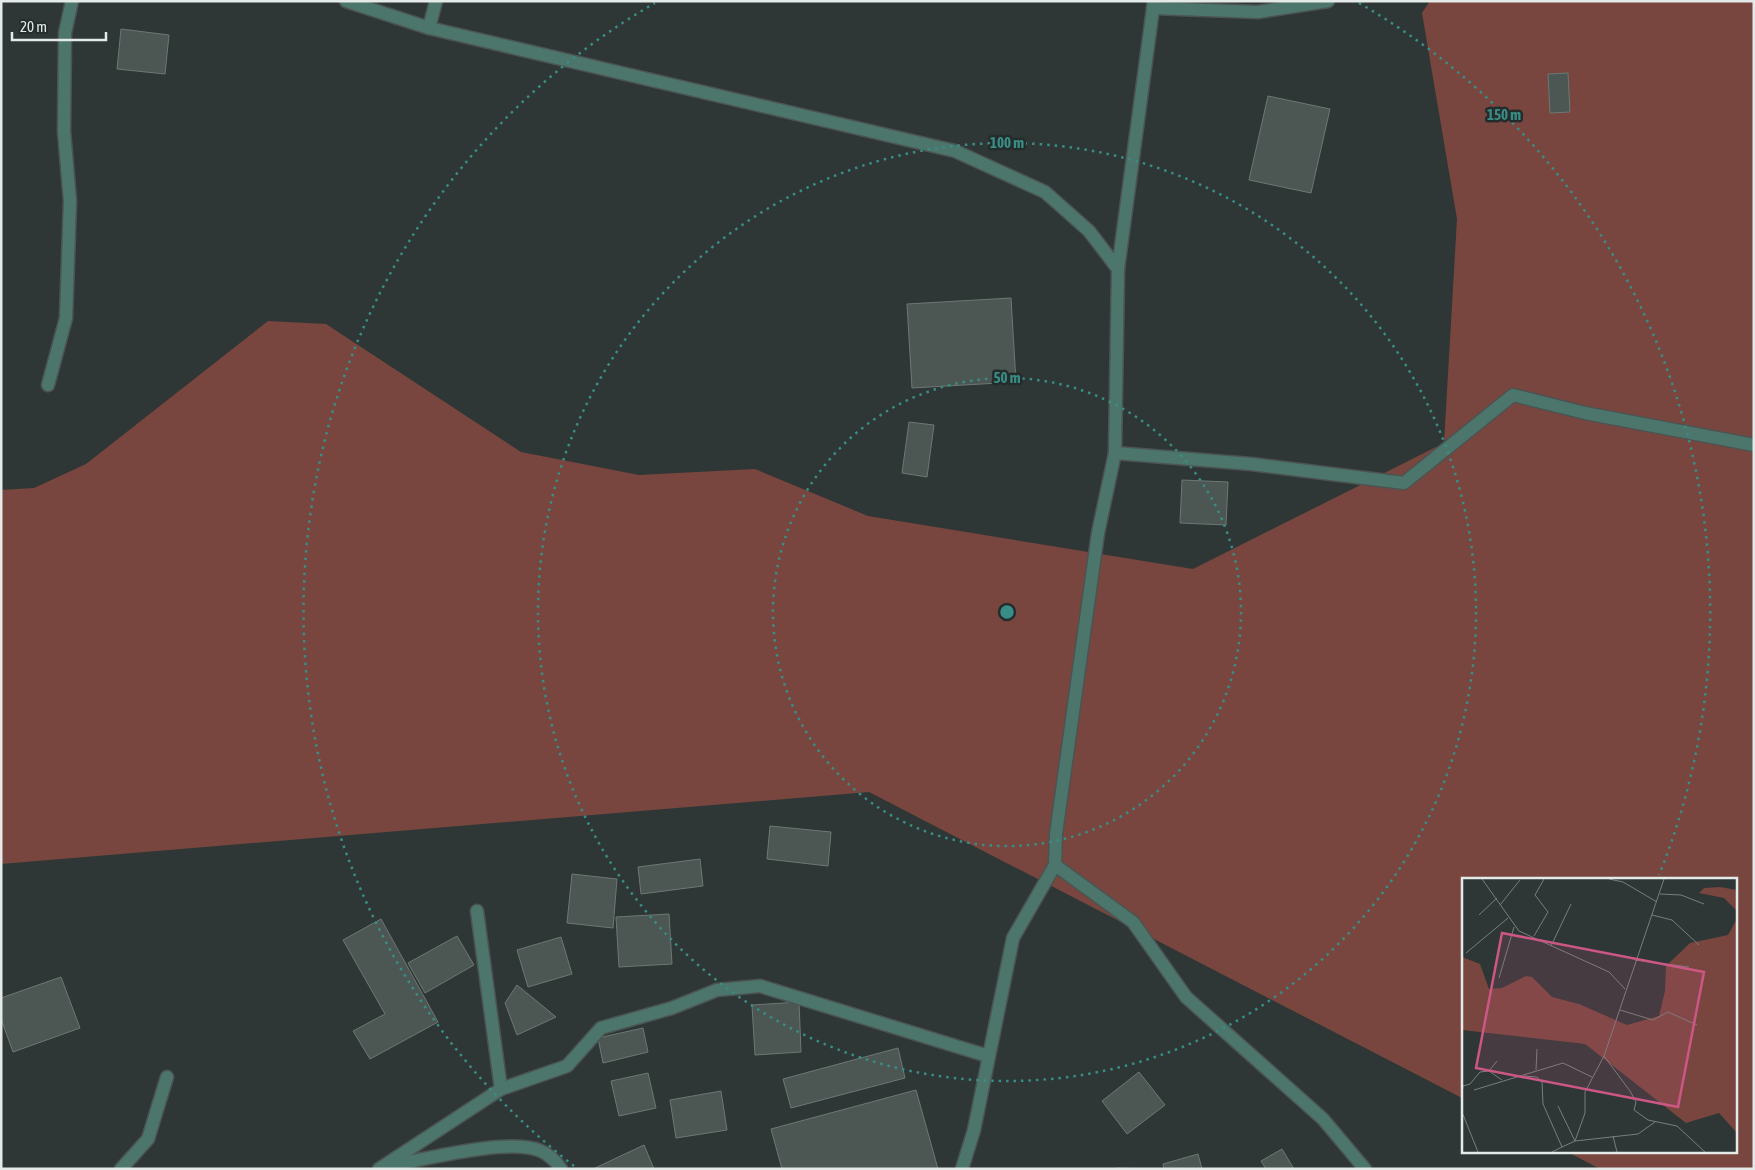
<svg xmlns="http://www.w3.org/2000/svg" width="1755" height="1170" viewBox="0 0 1755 1170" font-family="'Asap Condensed',sans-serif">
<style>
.green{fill:#78463f}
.building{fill:#4c5653;stroke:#6d7875}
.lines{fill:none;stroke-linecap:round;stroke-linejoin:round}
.street-casing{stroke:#4b5452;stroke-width:15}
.street{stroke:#4c766b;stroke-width:12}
.ring{fill:none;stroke:#3a8d86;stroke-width:2.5;stroke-dasharray:2.5 5}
.inset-road{fill:none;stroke:#777f7d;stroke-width:1}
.view{fill:#cc5785;fill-opacity:0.15;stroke:#cc5785;stroke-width:2.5}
.inset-edge{fill:none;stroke:#e4eae8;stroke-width:2.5}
.centre{fill:#3a8d86;stroke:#242d2b;stroke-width:2.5}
.ring-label{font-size:15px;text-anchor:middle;font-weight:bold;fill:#3a8d86;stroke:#242d2b;stroke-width:5;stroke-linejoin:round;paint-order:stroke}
</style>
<rect width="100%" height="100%" fill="#2e3735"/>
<path class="green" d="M1430,1h324v1168h-154l-34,-18h170v-272h-272v220l-595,-307 -868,72v-374l33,-2 52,-24 182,-143 58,3 195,128 118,23 116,-6 113,47 325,53 251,-126 13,-224 -35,-206z"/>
<g class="building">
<path d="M121,29l48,6 -4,39 -48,-5z"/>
<path d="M1568,73l2,39 -20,1 -2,-39z"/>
<path d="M1268,96l62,13 -19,84 -62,-13z"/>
<path d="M1011,298l5,84 -104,6 -5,-84z"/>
<path d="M909,422l25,3 -7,52 -25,-4z"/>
<path d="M1182,480l46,2 -2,43 -46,-2z"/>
<path d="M770,826l61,6 -3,34 -61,-7z"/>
<path d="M700,859l3,27 -62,8 -3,-27z"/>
<path d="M572,874l45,5 -4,49 -46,-5z"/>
<path d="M669,914l3,50 -53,3 -3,-50z"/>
<path d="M381,919l57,103 -68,37 -17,-28 32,-17 -42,-74z"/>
<path d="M457,936l17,29 -49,28 -17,-30z"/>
<path d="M561,937l11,37 -44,13 -11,-37z"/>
<path d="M61,977l19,51 -67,24 -12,-33v-21z"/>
<path d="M517,985l39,32 -39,18 -12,-32z"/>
<path d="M799,1002l2,50 -46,3 -3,-50z"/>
<path d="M643,1028l5,24 -45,11 -5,-25z"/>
<path d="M898,1048l7,30 -114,30 -8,-29z"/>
<path d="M1139,1072l26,33 -38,29 -25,-33z"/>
<path d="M648,1073l8,35 -37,8 -8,-35z"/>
<path d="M916,1090l22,79h-156l-11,-40z"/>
<path d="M721,1091l6,39 -51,8 -6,-38z"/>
<path d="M644,1145l10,24h-61z"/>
<path d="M1282,1149l12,20h-28l-5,-8z"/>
<path d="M1198,1154l4,15h-38l-1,-5z"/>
<path d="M1116,1168l39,1h-39z"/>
</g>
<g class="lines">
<defs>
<g id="street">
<path d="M346,1l83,27 526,123 90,41 44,39 29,38"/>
<path d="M1153,8l105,4 70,-11"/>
<path d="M429,28l7,-27"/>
<path d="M48,385l18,-67 4,-117 -6,-70 1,-98 7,-32"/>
<path d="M1115,453l136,11 153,19 109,-88 72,18 169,32"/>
<path d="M1055,865l78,57 53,75 137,122 42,50"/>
<path d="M477,911l24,178"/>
<path d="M387,1166c36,-6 122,-29 154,-15 7,3 16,11 20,18"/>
<path d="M121,1169l27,-30 19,-62"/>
<path d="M379,1169l122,-80 66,-23 34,-38 71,-20 45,-18 43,-4 228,70"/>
<path d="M962,1169l12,-39 39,-192 42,-73 1,-31 42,-301 17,-80 3,-184 36,-268"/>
</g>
</defs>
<use href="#street" class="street-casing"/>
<use href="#street" class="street"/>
</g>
<g class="ring">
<circle cx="1007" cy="612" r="234"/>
<circle cx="1007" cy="612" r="469"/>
<path d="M574 1166A703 703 0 0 1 655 3M1359 3A703 703 0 0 1 1659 875"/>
</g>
<g transform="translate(1462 878)">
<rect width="275" height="275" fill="#2e3735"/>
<path d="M258,9l17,3v21l-13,-13 -25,-5 5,-5zM275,41v214l-18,-20 -33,10 -101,-79 -123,-14v-73l18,7 9,25 13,-1 24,-12 6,1 20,20 27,7 48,21 32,-9 6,-25 1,-25 24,-23 38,-8z" fill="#78463f"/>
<path class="inset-road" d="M20,1l37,52 90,41 16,17M147,1l14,3 34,20M198,16l21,1 23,9M38,27l20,-25M17,37l18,-17M190,37l20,5 27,25M72,58l14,-24 -13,-17 9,-16M89,68l20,-42M4,75l42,-35M173,82l54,7M37,100l15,-51M158,132l33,10 15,-8 29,13M142,178l26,35 6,11 -2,8 14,10 29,6 28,26M35,183l-8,10 13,9M74,192l1,-21M62,198l13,1 5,5 1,22 19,43 -10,5M12,212l89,-27 29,14M0,215l1,-7 7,-2 10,-12 9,-1M96,228l17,35M0,234l16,40M151,258l4,16M113,263l10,-28v-21l19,-36 60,-177M100,269l13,-6 63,-7 17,-12"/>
<path class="view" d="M40,55l202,39 -26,135 -202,-39z"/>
<rect width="275" height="275" class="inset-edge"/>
</g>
<circle cx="1007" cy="612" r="8" class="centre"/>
<g class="ring-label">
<text x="1504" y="120">150 m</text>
<text x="1007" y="148">100 m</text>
<text x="1007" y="383">50 m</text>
</g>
<rect width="1755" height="1170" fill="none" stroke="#e4eae8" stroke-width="5"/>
<path d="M12 32v8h94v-8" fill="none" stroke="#e4eae8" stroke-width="2.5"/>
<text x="20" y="32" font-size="15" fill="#e4eae8" stroke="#242d2b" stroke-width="4" paint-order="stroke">20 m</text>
</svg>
